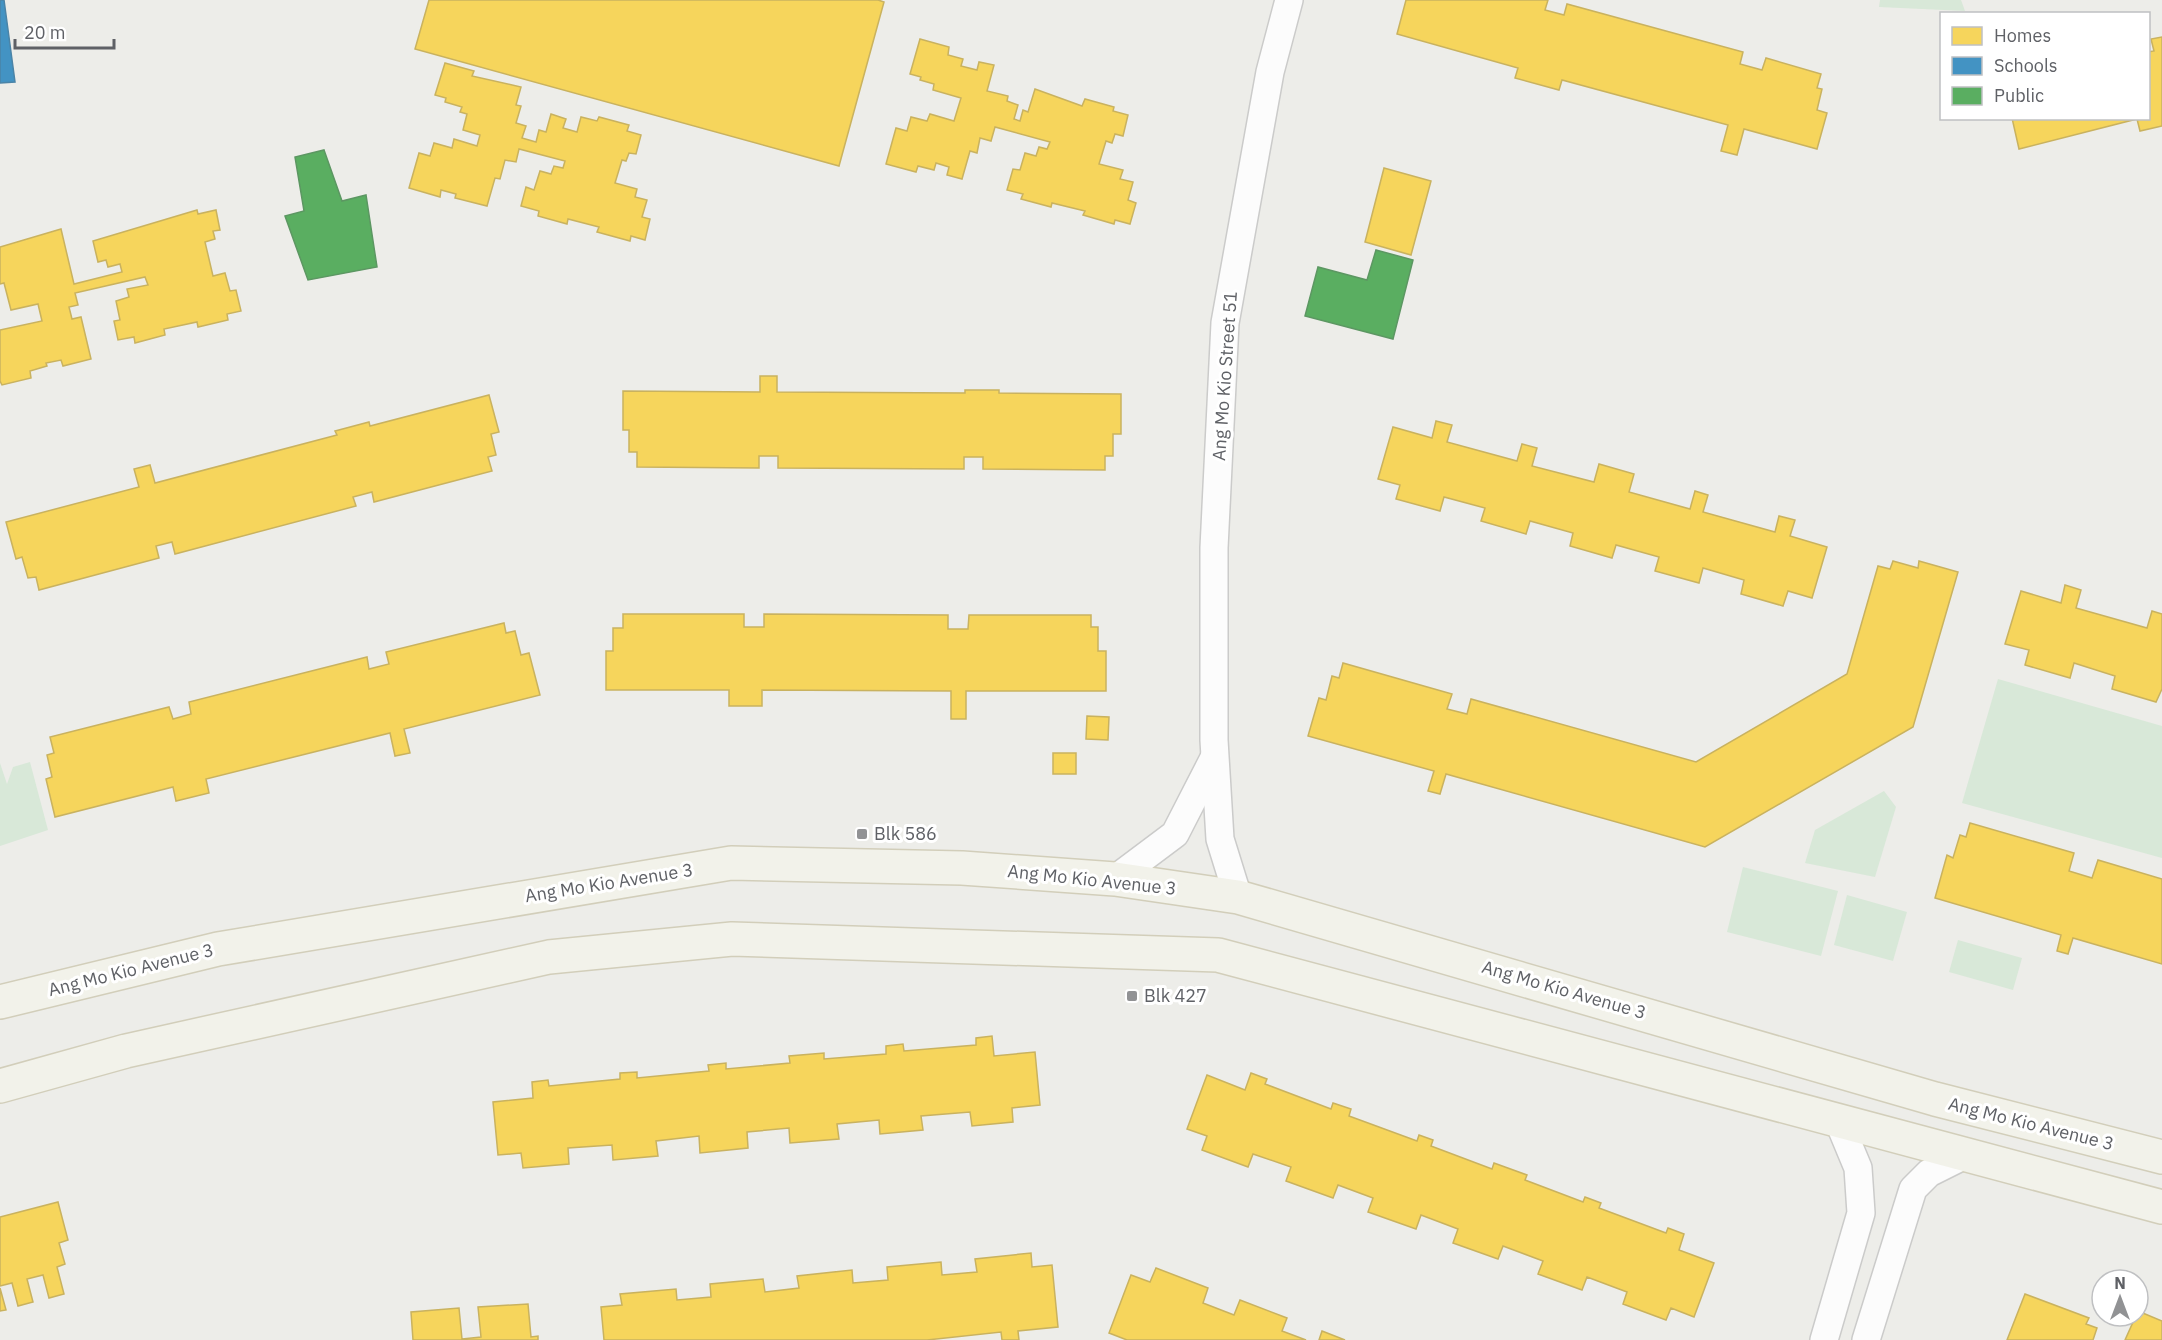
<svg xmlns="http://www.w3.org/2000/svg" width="2162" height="1340" viewBox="0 0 2162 1340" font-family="'IBM Plex Sans',sans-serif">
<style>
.green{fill:#d8e8d8}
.homes{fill:#f6d55c;stroke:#c9b25f;stroke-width:1.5}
.schools{fill:#4393c3;stroke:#4b84a7;stroke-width:1.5}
.public{fill:#5aae61;stroke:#5c9762;stroke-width:1.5}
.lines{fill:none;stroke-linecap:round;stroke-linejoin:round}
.minor-casing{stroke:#cbcbca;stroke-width:30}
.primary-casing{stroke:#d2ceba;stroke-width:36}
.minor{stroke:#fcfcfc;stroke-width:27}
.primary{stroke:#f2f2ea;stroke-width:33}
.poi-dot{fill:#919294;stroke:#fff;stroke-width:2}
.labels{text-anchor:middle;stroke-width:6;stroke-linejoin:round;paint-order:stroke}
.street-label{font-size:18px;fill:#5f6166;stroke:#fff}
.poi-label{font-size:18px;fill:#5f6166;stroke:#fff;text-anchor:start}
</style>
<rect width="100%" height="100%" fill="#edede9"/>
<g class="green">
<path d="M1880,0h81l4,11 -86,-4z"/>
<path d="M1998,679l164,47v132l-200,-55z"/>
<path d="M30,762l18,68 -48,16v-83l7,21 6,-17z"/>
<path d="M1884,791l12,16 -21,70 -70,-14 10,-33z"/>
<path d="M1743,867l95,24 -17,65 -94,-24z"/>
<path d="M1847,895l60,17 -14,49 -59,-16z"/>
<path d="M1958,940l64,18 -9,32 -64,-18z"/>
</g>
<g class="homes">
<path d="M429,0h449l6,2 -45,164 -424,-117z"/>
<path d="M1406,0h142l-3,10 19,5 3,-11 176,48 -3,12 22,6 4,-12 55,16 -4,14 5,1 -5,21 10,3 -10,36 -73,-20 -7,26 -16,-4 7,-26 -166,-45 -3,10 -44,-12 3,-10 -121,-34z"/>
<path d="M2162,37v89l-22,5 -3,-12 -118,30 -7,-31h136v-66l6,-1 -3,-12z"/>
<path d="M920,39l29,8 -1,8 15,4 -2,7 16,4 2,-8 15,3 -7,26 21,5 -1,5 11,4 -4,14 6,2 3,-11 5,2 7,-23 47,17 3,-7 29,8 -1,4 15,4 -5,21 -8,-2 -3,9 -6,-2 -7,23 24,6 -3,9 13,3 -5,18 8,3 -6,21 -15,-4 -1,4 -31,-9 2,-4 -33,-8 -1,4 -30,-8 2,-5 -16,-4 6,-21 7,1 5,-17 11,3 3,-9 8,2 3,-7 -55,-15 -4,14 -11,-3 -3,15 -7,-2 -8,28 -15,-4 2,-8 -13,-4 -2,7 -16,-4 -2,6 -30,-8 10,-36 11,3 4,-14 16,4 3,-7 24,7 7,-23 -28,-8 1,-6 -14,-4 1,-3 -11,-3z"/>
<path d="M445,63l29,8 -2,5 49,11 -5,18 5,1 -5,17 10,3 -4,12 14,4 3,-12 7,2 5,-18 15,5 -3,9 14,4 4,-15 16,4 2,-4 30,8 -2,6 14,4 -5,19 -7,-1 -3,8 -4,-1 -7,23 22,6 -2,8 12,3 -5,17 8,2 -5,21 -14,-4 -1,5 -33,-9 2,-5 -31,-8 -1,5 -29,-8 1,-5 -18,-5 5,-19 8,3 6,-19 11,3 3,-8 9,2 2,-7 -46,-12 -3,13 -11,-2 -5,19 -5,-1 -8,28 -32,-8 1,-4 -15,-4 -1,7 -31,-9 10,-35 11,3 4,-13 18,5 2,-9 23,7 3,-11 -17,-5 4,-16 -7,-2 2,-5 -17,-5 1,-4 -11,-3z"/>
<path d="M1384,168l47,13 -20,74 -46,-13z"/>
<path d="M197,210l1,4 18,-4 4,20 -7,1 2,8 -10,3 8,34 12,-3 5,18 6,-1 5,21 -14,3 1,6 -30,7 -1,-5 -33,7 1,6 -30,8 -1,-6 -16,3 -4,-19 6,-1 -4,-19 13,-4 -2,-8 21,-4 -3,-8 -70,16 3,12 -9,2 3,12 9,-2 10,42 -28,7 -2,-6 -15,3 1,3 -17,5 1,7 -29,7 -2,-4v-51l42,-9 -4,-17 -27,6 -7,-27 -4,1v-37l61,-18 13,55 48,-12 -2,-8 -12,3 -2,-7 -8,2 -5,-21z"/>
<path d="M760,376h17v16l188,1v-3h34v3l122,1v40h-8v22h-8v14l-122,-1v-12h-19v12l-186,-1v-12h-19v12l-122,-1v-15h-8v-22h-6v-39l137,1z"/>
<path d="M489,395l10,37 -8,2 5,21 -8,2 4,14 -118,31 -2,-10 -19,5 3,9 -181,48 -3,-12 -16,4 3,12 -120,32 -3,-13 -8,1 -6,-21 -6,2 -10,-37 133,-35 -5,-18 16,-4 5,18 182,-48 -2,-4 34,-9 1,4z"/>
<path d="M1436,421l16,4 -5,17 70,19 5,-17 15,4 -5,18 62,16 5,-18 35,10 -5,18 61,17 5,-18 13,4 -5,17 72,20 4,-16 16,4 -5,16 37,11 -15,51 -24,-7 -5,15 -42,-12 3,-14 -41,-12 -4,15 -44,-12 4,-14 -43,-12 -4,13 -42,-12 3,-13 -43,-12 -4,13 -45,-13 4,-13 -41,-11 -4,14 -44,-12 4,-14 -22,-6 15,-52 39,11z"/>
<path d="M1893,561l25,7 1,-7 39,11 -45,155 -208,120 -259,-73 -6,20 -12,-3 6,-20 -126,-35 11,-38 7,2 6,-24 7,2 4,-15 109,31 -5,15 20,5 4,-15 225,63 151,-88 31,-108 12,3z"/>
<path d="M2065,585l16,5 -5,18 71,20 5,-17 10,3v75l-6,13 -44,-13 3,-13 -41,-13 -4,15 -45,-13 4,-15 -24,-6 16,-53 40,12z"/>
<path d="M623,614h121v13h20v-13l184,1v14h20l1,-14h122v12h7v24h8v40h-140v28h-15v-28l-189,-1v16h-33v-16h-123v-39h7v-23h10z"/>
<path d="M504,623l2,10 9,-2 6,24 8,-2 11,42 -136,34 6,24 -15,3 -5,-23 -184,46 3,14 -33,8 -3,-14 -118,30 -9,-38 6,-2 -5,-22 7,-2 -4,-16 119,-30 4,12 18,-5 -2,-12 178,-45 2,12 20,-5 -3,-12z"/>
<path d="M1087,716l22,1 -1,23 -22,-1z"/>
<rect x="1053" y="753" width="23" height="21"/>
<path d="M1970,823l104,30 -5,18 23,7 6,-18 64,19v85l-89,-26 -5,16 -11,-3 4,-16 -126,-37 12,-43 6,3 7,-23 6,2z"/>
<path d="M992,1036l2,20 41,-4 5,53 -28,3 1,14 -41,4 -2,-14 -49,4 2,14 -43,4 -1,-14 -42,4 2,15 -49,4 -1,-15 -42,4 1,16 -48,5 -1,-17 -43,5 2,15 -45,4 -1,-15 -44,3 1,16 -46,4 -2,-15 -23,2 -5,-53 40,-4 -1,-16 16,-2 1,6 71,-7v-6l17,-1v6l72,-7 -1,-6 18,-2v6l64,-6 -1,-7 35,-3v6l62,-5v-8l17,-2 1,7 72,-6v-7z"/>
<path d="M1251,1073l16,6 -2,5 66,25 2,-6 18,6 -2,7 68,25 2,-6 14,5 -2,6 61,23 2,-6 33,12 -2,5 58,22 2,-5 16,6 -2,5 67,25 2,-5 16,6 -5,16 35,13 -20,54 -23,-9 -5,12 -43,-16 4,-12 -40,-15 -5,13 -44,-16 5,-13 -40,-15 -5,13 -45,-16 5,-14 -37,-14 -5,14 -48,-17 5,-14 -35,-13 -5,13 -47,-17 5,-14 -38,-13 -5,13 -46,-17 5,-14 -20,-7 20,-54 38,15z"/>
<path d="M58,1202l10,38 -9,3 6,21 -8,3 7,27 -15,4 -6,-23 -16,4 6,23 -15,4 -6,-23 -12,3v-69z"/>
<path d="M1031,1253l1,14 20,-2 6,62 -40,4 1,9h-17l-1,-8 -74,8h-323l-3,-33 21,-2 -2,-11 56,-5 1,11 34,-3 -1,-13 53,-5 2,13 34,-4 -2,-12 55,-6 1,13 35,-3 -1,-13 54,-5 1,13 35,-3 -2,-13z"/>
<path d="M1156,1268l52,20 -5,15 31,12 6,-15 47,18 -5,13 24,9h-179l-18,-7 22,-58 19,7z"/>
<path d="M0,1288l6,22 -6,1z"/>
<path d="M2025,1294l64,24 -3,6 11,4 -4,12h-86z"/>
<path d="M528,1304l3,33 7,-1v4h-125l-2,-28 48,-4 3,31 19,-2 -3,-30z"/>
<path d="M2138,1311l24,10v19h-37z"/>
<path d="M1322,1331l23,9h-26z"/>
</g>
<path class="schools" d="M0,0h4l11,82 -15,1z"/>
<g class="public">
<path d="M324,150l18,51 24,-6 11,72 -69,13 -23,-64 19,-5 -9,-54z"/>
<path d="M1376,250l37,10 -20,79 -88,-23 13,-49 49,13z"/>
</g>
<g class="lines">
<defs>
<g id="minor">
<path d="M1115,879l60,-45 39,-76"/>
<path d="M1238,897l-18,-58 -6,-99v-192l11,-225 45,-251 19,-72"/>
<path d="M1824,1340l37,-127 -3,-45 -20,-48"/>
<path d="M1866,1340l47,-151 16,-16 38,-19"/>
</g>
<g id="primary">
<path d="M0,1002l218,-53 513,-86 231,5 153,11 123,18 697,202 227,58"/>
<path d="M0,1086l126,-35 423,-94 183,-18 486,16 944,252"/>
</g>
</defs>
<use href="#minor" class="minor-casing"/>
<use href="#primary" class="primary-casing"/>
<use href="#minor" class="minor"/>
<use href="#primary" class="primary"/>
</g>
<g class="poi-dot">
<rect x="856" y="828" width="12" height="12" rx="3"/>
<rect x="1126" y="990" width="12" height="12" rx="3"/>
</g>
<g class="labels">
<g class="street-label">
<text transform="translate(1225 376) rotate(-86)" y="6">Ang Mo Kio Street 51</text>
<text transform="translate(1092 880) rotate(6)" y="6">Ang Mo Kio Avenue 3</text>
<text transform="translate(609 883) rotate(-9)" y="6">Ang Mo Kio Avenue 3</text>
<text transform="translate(131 970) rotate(-14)" y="6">Ang Mo Kio Avenue 3</text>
<text transform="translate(1564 990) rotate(16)" y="6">Ang Mo Kio Avenue 3</text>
<text transform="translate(2031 1124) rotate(14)" y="6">Ang Mo Kio Avenue 3</text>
</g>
<g class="poi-label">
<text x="874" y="840">Blk 586</text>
<text x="1144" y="1002">Blk 427</text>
</g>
</g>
<rect x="1940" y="12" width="210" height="108" fill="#ffffff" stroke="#bfc0c2" stroke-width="1.5"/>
<rect x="1952" y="27" width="30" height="18" fill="#f6d55c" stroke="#bfc0c2" stroke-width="1.5"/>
<text x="1994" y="42" font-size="18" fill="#5f6166">Homes</text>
<rect x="1952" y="57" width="30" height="18" fill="#4393c3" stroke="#bfc0c2" stroke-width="1.5"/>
<text x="1994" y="72" font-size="18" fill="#5f6166">Schools</text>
<rect x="1952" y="87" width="30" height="18" fill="#5aae61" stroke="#bfc0c2" stroke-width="1.5"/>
<text x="1994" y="102" font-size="18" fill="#5f6166">Public</text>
<g transform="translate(2120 1298)"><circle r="28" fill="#ffffff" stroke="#bfc0c2" stroke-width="1.5"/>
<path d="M0-4.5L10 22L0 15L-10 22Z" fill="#919294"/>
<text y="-9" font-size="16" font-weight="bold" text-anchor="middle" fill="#5f6166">N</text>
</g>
<path d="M15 39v9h99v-9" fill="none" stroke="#5f6166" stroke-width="3"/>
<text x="24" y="39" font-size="18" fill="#5f6166" stroke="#ffffff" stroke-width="4.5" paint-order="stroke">20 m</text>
</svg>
